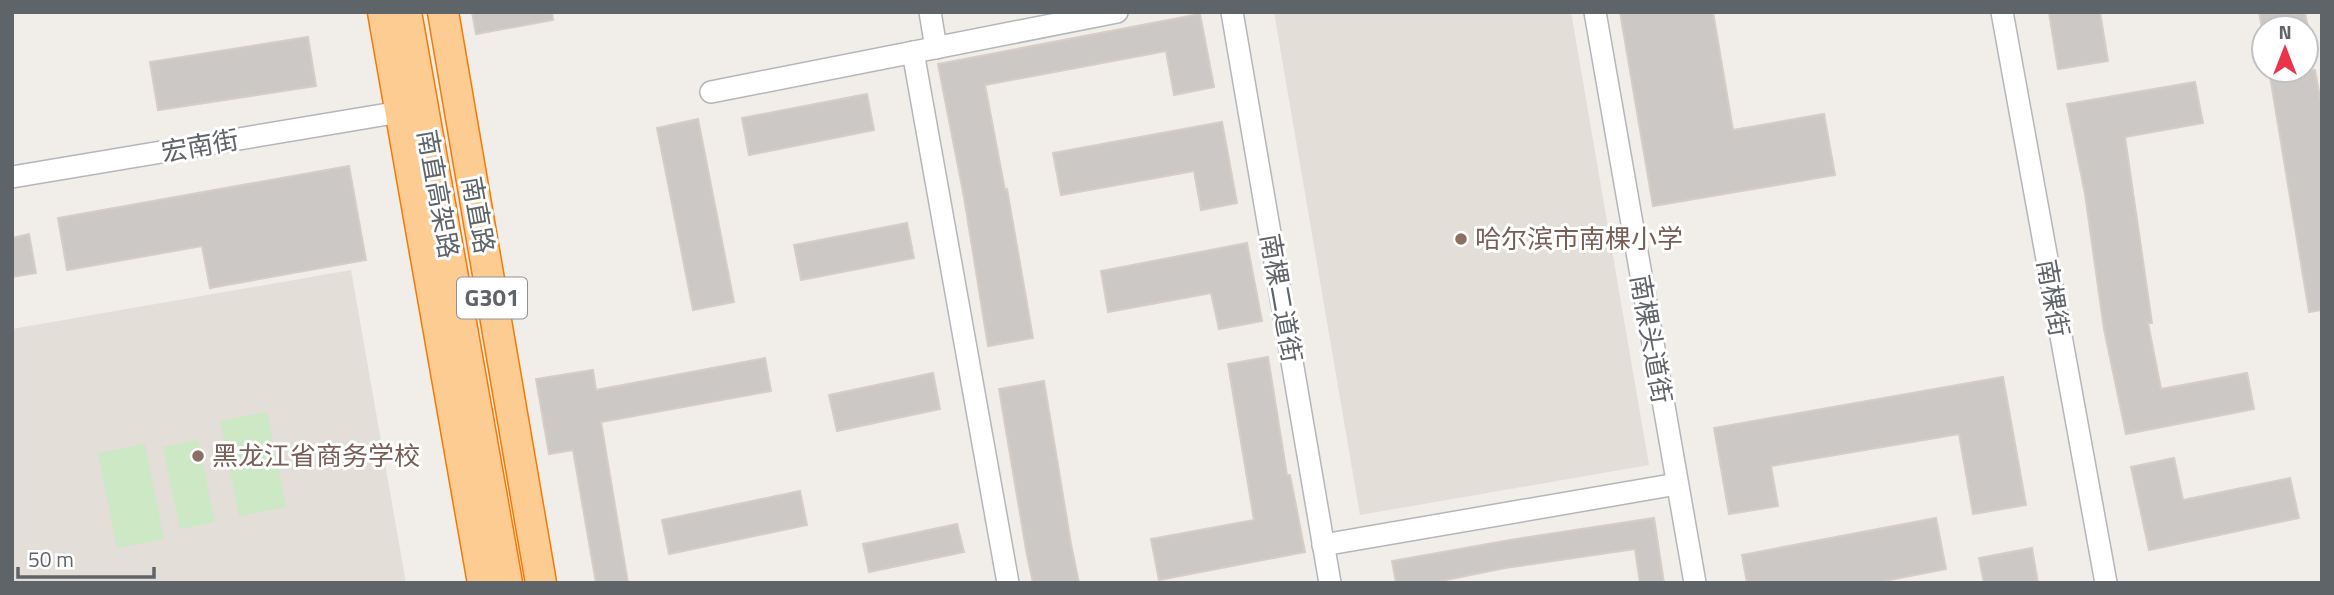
<svg xmlns="http://www.w3.org/2000/svg" width="2334" height="595" viewBox="0 0 2334 595" font-family="'Titillium Web','Noto Sans SC',sans-serif">
<style>
.education{fill:#e4ded9}
.green{fill:#cce8c5}
.building{fill:#ccc8c5;stroke:#d6cdc6;stroke-width:2}
.lines{fill:none;stroke-linecap:round;stroke-linejoin:round}
.minor-casing{stroke:#b3b6ba;stroke-width:24}
.highway-casing{stroke:#f87901;stroke-width:33}
.minor{stroke:#fff;stroke-width:21}
.highway{stroke:#fdcc93;stroke-width:30}
.education-dot{fill:#8d6e63;stroke:#fff;stroke-width:2.5}
.labels{text-anchor:middle;stroke-width:6;stroke-linejoin:round;paint-order:stroke}
.shield{fill:#fff;stroke:#8f9295;stroke-width:2}
.shield-label{font-size:24px;font-weight:bold;fill:#5f6468}
.street-label{font-size:26px;fill:#5f6468;stroke:#fff}
.education-label{font-size:26px;fill:#785e54;stroke:#fff;text-anchor:start}
</style>
<rect width="100%" height="100%" fill="#f1ede8"/>
<g class="education">
<path d="M1274,12h297l78,453 -289,50z"/>
<path d="M351,270l55,313h-394v-254z"/>
</g>
<g class="green">
<path d="M267,412l19,95 -47,9 -19,-95z"/>
<path d="M198,440l17,82 -35,7 -17,-82z"/>
<path d="M145,444l19,95 -47,9 -19,-95z"/>
</g>
<g class="building">
<path d="M472,12h80l1,8 -77,14z"/>
<path d="M1620,12h93l20,118 91,-16 11,61 -182,31z"/>
<path d="M2049,12h51l8,49 -50,8z"/>
<path d="M2259,12h46l3,16h-46z"/>
<path d="M1200,14l14,73 -40,8 -8,-44 -181,34 20,105 2,-1 26,149 -45,8 -24,-149 -26,-133z"/>
<path d="M308,37l8,49 -158,24 -8,-48z"/>
<path d="M2269,70h46l7,38v202l-13,2z"/>
<path d="M2195,82l8,41 -78,14 27,186h-4l13,66 86,-16 7,36 -128,25 -22,-105 -19,-135 -18,-90z"/>
<path d="M867,94l7,36 -125,25 -7,-37z"/>
<path d="M698,119l36,183 -41,8 -36,-182z"/>
<path d="M1222,122l15,81 -36,7 -7,-39 -133,24 -8,-42z"/>
<path d="M349,166l17,94 -156,28 -8,-42 -135,24 -9,-52z"/>
<path d="M907,223l7,35 -113,22 -7,-35z"/>
<path d="M29,234l7,39 -24,4v-39z"/>
<path d="M1247,243l15,78 -43,8 -8,-36 -103,19 -7,-41z"/>
<path d="M1268,357l19,118h3l15,77 -146,28 -8,-41 103,-19 -26,-156z"/>
<path d="M765,358l6,33 -170,31 27,161h-32l-23,-133 -24,4 -13,-75 57,-9 3,20z"/>
<path d="M933,373l7,36 -103,22 -8,-36z"/>
<path d="M2003,377l23,128 -53,9 -14,-80 -188,32 7,40 -49,8 -15,-86z"/>
<path d="M1044,381l27,163 8,39h-46l-6,-28 -28,-166z"/>
<path d="M2174,458l9,42 107,-22 9,40 -150,32 -18,-83z"/>
<path d="M800,491l7,34 -138,29 -7,-34z"/>
<path d="M1654,518l10,65h-24l-5,-34 -130,19 -74,15h-35l-4,-22 118,-21z"/>
<path d="M1936,518l10,51 -72,14h-127l-5,-28z"/>
<path d="M957,524l7,28 -95,20 -6,-28z"/>
<path d="M2032,548l6,35h-54l-5,-25z"/>
</g>
<g class="lines">
<defs>
<g id="minor">
<path d="M930,12l6,36"/>
<path d="M1232,12l98,571"/>
<path d="M1595,12l100,571"/>
<path d="M2002,12l104,571"/>
<path d="M913,52l95,531"/>
<path d="M711,92l406,-80"/>
<path d="M12,177l376,-63"/>
<path d="M1323,545l354,-61"/>
</g>
<g id="highway">
<path d="M383,12l100,571"/>
<path d="M406,12l101,571"/>
<path d="M443,12l98,571"/>
</g>
</defs>
<use href="#minor" class="minor-casing"/>
<use href="#highway" class="highway-casing"/>
<use href="#minor" class="minor"/>
<use href="#highway" class="highway"/>
</g>
<g class="education-dot">
<circle cx="1461" cy="239" r="7"/>
<circle cx="198" cy="456" r="7"/>
</g>
<g class="labels">
<rect class="shield" x="457" y="277.5" width="70" height="41" rx="5"/>
<g class="shield-label">
<text x="492" y="306">G301</text>
</g>
<g class="street-label">
<text transform="translate(200 146) rotate(-10)" y="9">宏南街</text>
<text transform="translate(438 194) rotate(80)" y="9">南直高架路</text>
<text transform="translate(478 215) rotate(80)" y="9">南直路</text>
<text transform="translate(1281 298) rotate(80)" y="9">南棵二道街</text>
<text transform="translate(2053 298) rotate(80)" y="9">南棵街</text>
<text transform="translate(1651 339) rotate(80)" y="9">南棵头道街</text>
</g>
<g class="education-label">
<text x="1475" y="248">哈尔滨市南棵小学</text>
<text x="212" y="465">黑龙江省商务学校</text>
</g>
</g>
<rect width="2334" height="595" fill="none" stroke="#5f6468" stroke-width="28"/>
<g transform="translate(2285 49)"><circle r="33" fill="#ffffff" stroke="#bfc1c3" stroke-width="2"/>
<path d="M0-5L12 26L0 18L-12 26Z" fill="#e9354b"/>
<text y="-10" font-size="19" font-weight="bold" text-anchor="middle" fill="#5f6468">N</text>
</g>
<path d="M18 567v10h136v-10" fill="none" stroke="#5f6468" stroke-width="3.5"/>
<text x="28" y="567" font-size="21" fill="#5f6468" stroke="#ffffff" stroke-width="5" paint-order="stroke">50 m</text>
</svg>
